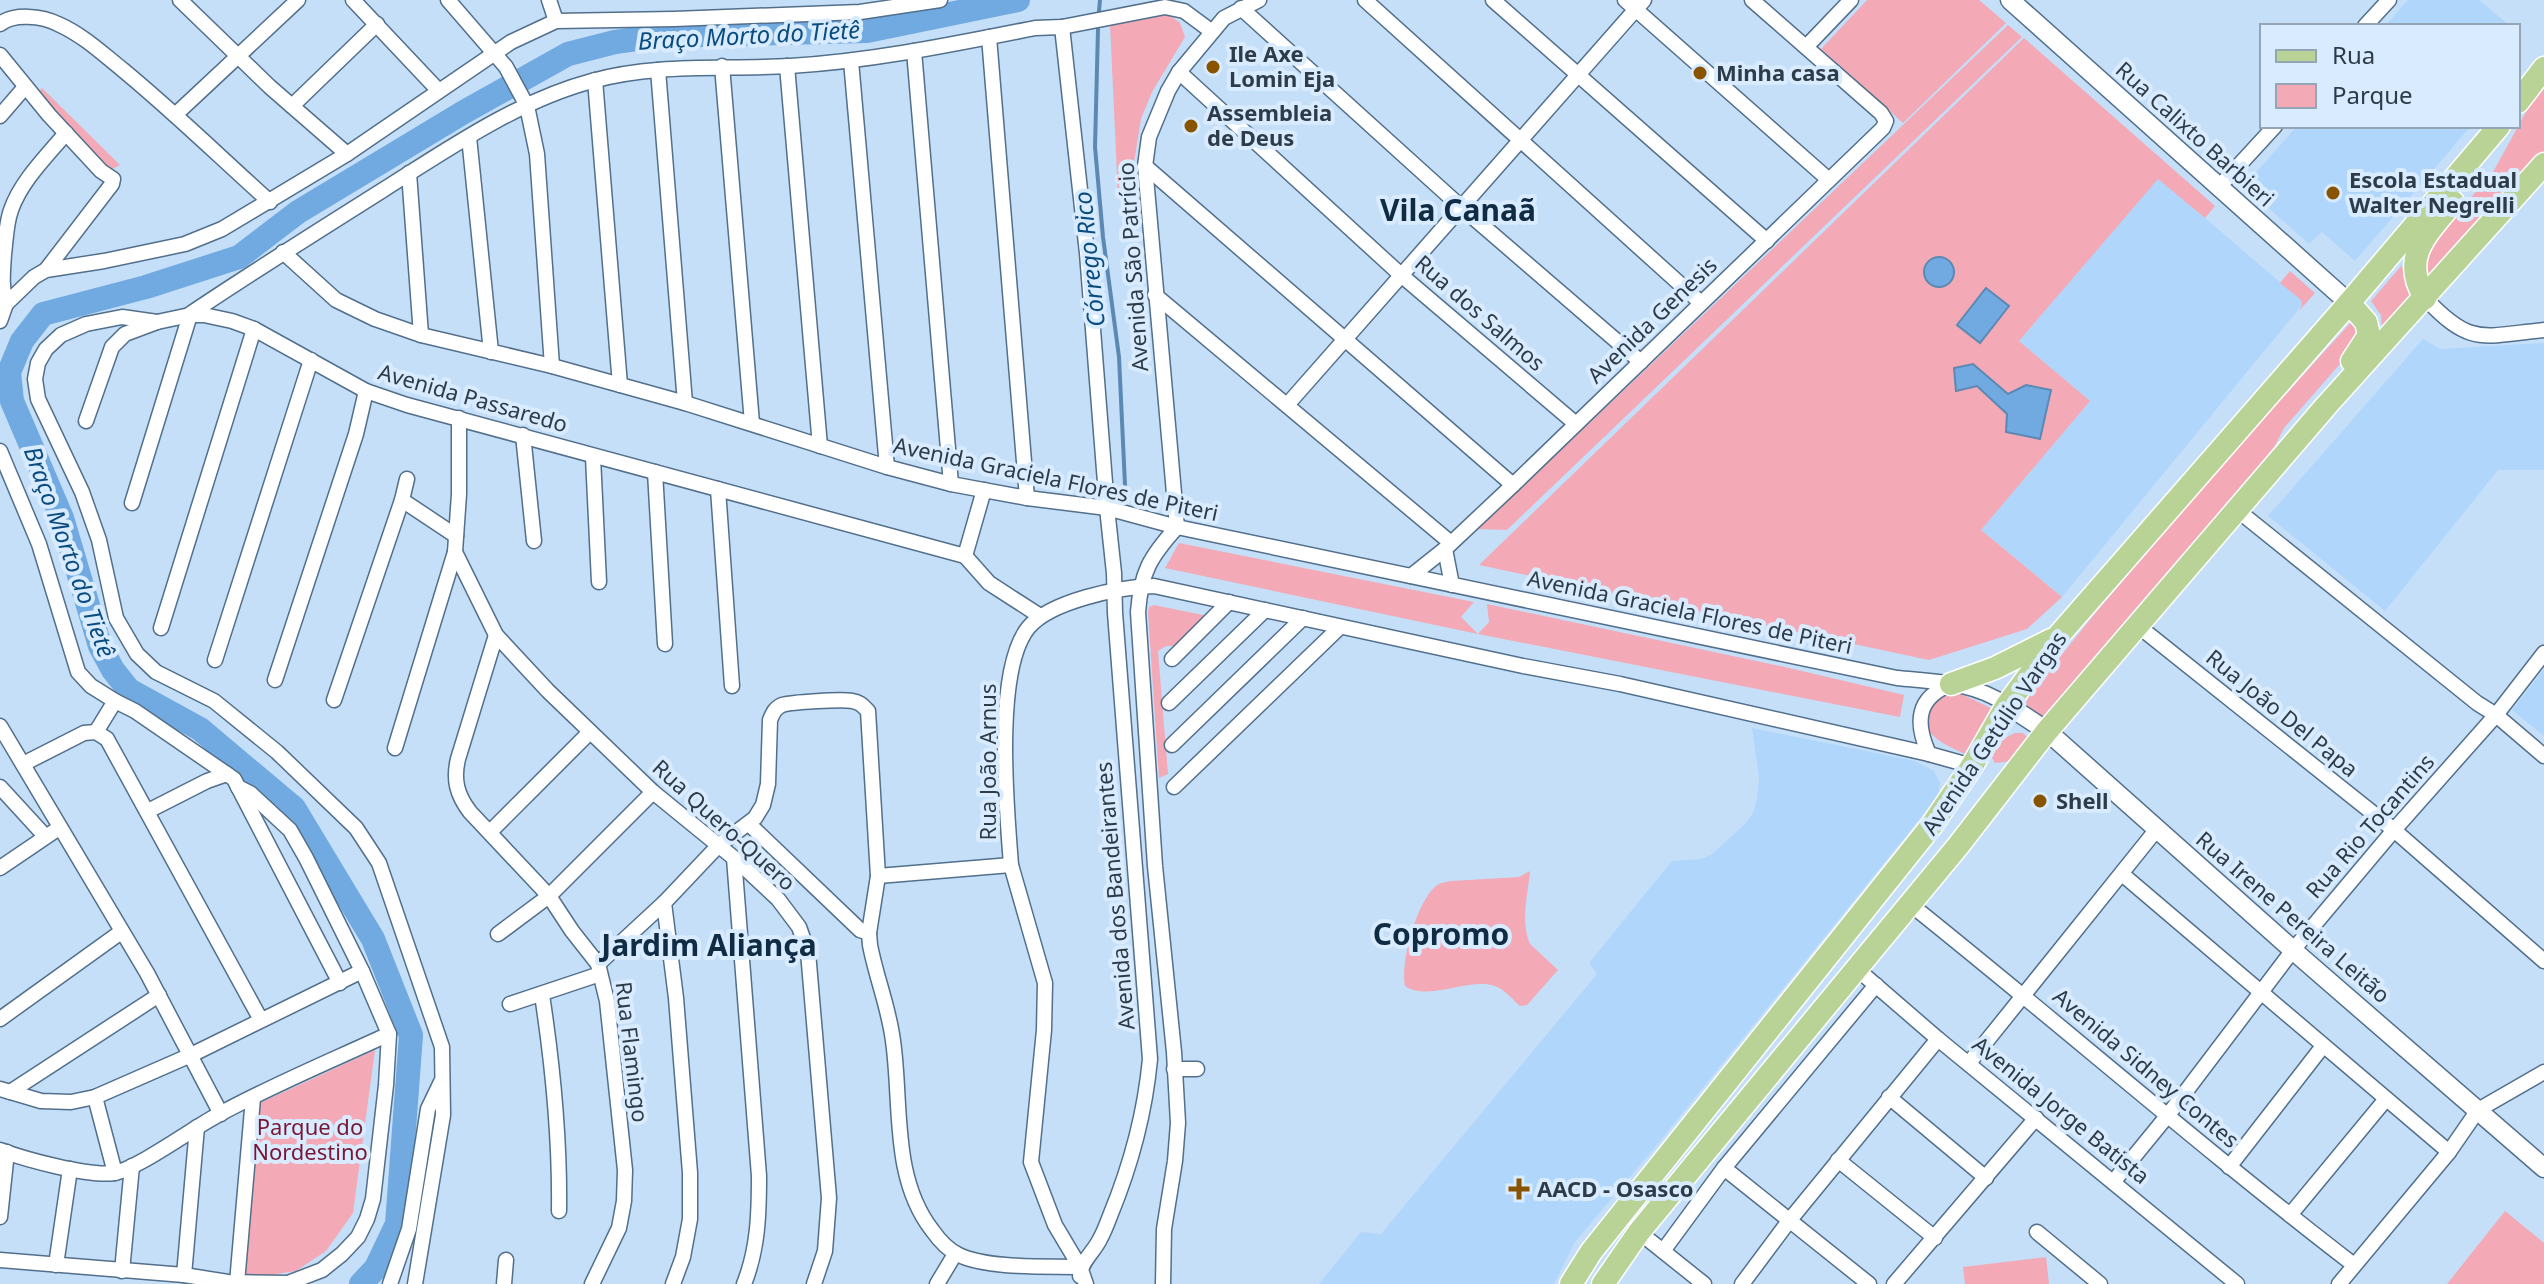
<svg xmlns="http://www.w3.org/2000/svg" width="2544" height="1284" viewBox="0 0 2544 1284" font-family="'Noto Sans',sans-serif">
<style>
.built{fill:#b0d6fc}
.green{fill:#f3aab6}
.water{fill:#70aae1;stroke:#5c89b3;stroke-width:2}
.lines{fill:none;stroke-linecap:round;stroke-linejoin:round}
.stream{stroke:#5c89b3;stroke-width:4}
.river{stroke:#70aae1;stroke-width:24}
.street-casing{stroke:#526f8b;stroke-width:17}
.secondary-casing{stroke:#526f8b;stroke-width:21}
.primary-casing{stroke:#fff;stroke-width:25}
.street{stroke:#fff;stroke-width:14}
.secondary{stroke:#fff;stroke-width:18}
.primary{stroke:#b9d397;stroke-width:22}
.poi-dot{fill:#895400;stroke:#d8ebff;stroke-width:3}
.labels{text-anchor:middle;stroke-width:8;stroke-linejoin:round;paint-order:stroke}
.poi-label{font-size:22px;font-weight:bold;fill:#2e3b48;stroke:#d8ebff;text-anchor:start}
.street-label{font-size:22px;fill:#2e3b48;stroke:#d8ebff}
.park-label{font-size:22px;fill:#781734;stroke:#d8ebff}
.water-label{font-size:24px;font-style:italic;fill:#0a4c7f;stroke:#d8ebff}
.district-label{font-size:30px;font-weight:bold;fill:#102b44;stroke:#d8ebff}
</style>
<rect width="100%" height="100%" fill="#c5dff9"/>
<g class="built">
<path d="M2408,0h71l31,26h-125z"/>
<path d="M2297,126h174l-116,135 -33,-29 -13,12 -54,-48 -3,-6 -1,-12z"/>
<path d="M2158,178l143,122 1,5 -240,292 -81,-67 108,-128 -70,-61z"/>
<path d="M2423,339l17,10 104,-6v127h-46l-113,141 -117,-95z"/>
<path d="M2544,669v67l-32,-26z"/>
<path d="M1752,728l163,33 19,10 6,12 -2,13 -283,351 -80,95 -21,42h-235l42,-52 20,2 216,-260 -8,-11 83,-102 29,-2 11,-5 32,-29 9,-12 4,-13 2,-23z"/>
</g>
<g class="green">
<path d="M1867,0h112l27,23 -103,100 -82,-74z"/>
<path d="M1167,13l13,10 5,14 -33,55 -11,27 -12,74 -11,4 -8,-173z"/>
<path d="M2008,25l14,12 -515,493 -29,-1z"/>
<path d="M2024,38l191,168 -10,12 -47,-39 -139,162 71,60 -109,129 81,67 -35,32 -98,31 -450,-95z"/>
<path d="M42,88l78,77 -12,6 -73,-76z"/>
<path d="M2544,88v69l-109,116 -7,1 -6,-5v-15l71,-82 39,-71z"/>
<path d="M2402,265l3,17 10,12 -33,36 -1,-15 -10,-14z"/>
<path d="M2290,271l25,22 -16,18 3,-6 -1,-5 -21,-17z"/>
<path d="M2355,318l5,12 -14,27 -62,71 -17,33 -223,258 -20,-13 7,-13 66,-82 147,-171z"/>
<path d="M1179,543l295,59 -13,15 17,17 11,-12 -2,-18 298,63 119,28 -4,22 -422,-83 -313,-66z"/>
<path d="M1154,605l54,11 -30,30h-12l-8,5 10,123 -9,4 -11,-166 1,-5z"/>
<path d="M1936,693h23l34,16 -26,46c-15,-8 -43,-16 -41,-38 0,-7 7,-17 10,-24z"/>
<path d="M2015,733h8l5,5 -16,23 -17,2 -3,-5c3,-13 11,-20 23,-25z"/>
<path d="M1530,871c-2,23 -10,51 0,73l28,26 -31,35 -7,1c-7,-6 -16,-17 -25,-20 -25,-9 -68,16 -90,0 -5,-23 12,-89 34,-102 4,-2 8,-2 12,-3l68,-4z"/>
<path d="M375,1050l-22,163 -27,38 -30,20 -39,6 -13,-3 16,-171z"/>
<path d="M2505,1211l39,32v41h-97z"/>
<path d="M2046,1257l3,27h-84l-2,-17z"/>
</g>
<g class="water">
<circle cx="1939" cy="272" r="15"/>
<path d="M1986,288l23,18 -29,37 -23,-18z"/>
<path d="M1973,364l35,30 18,-9 25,5 -11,49 -34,-7 1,-18 -30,-28 -21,5 -2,-23z"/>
</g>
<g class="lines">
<g class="stream">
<path d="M1099,11l1,-11"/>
<path d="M1098,29l-3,118 8,90 16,120 6,128"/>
</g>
<path class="river" d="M361,1284l15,-16 21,-44 14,-189 -38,-96 -79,-131 -94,-79 -71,-39 -16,-20 -13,-24 -38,-128 -50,-117 -3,-29 13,-31 21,-27 103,-27 93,-30 59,-45 166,-100 104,-58 47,-12 43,-6 209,-5 151,-31"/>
<defs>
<g id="street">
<path d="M180,0l90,87 77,67"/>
<path d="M353,0l85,90"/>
<path d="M448,0l58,67 21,39 10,48 15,212"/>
<path d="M549,0l7,21"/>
<path d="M1365,0l336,303"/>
<path d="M1493,0l274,241"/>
<path d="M1625,0l204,180"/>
<path d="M1241,8l220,199 180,155"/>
<path d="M0,24c14,-11 42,-8 58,0 25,11 45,30 65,46 51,42 98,88 147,132"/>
<path d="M2365,26l24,-26"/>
<path d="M1062,27l25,226 20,255 7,65 1,40 35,446c-5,54 -19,106 -40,157 -3,8 -6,16 -10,23 -6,13 -20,23 -20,37"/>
<path d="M989,37l38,461"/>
<path d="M1806,47l45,-47"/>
<path d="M914,51l37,433"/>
<path d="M0,55l49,60 52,56 12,8 -1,5 -66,86"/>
<path d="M851,61l36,406"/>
<path d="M722,66l30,357"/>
<path d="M787,66l33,380"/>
<path d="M658,70l27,333"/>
<path d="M1179,72l222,203 175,149"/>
<path d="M595,80l25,305"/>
<path d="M292,106l85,-82"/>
<path d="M175,115l123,-115"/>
<path d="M0,116l25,-29"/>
<path d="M66,133c-19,23 -45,48 -55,77 -5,14 -5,29 -7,44 -1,17 -3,32 2,50l28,-27 12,-7 58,-9 81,-17 37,-15 125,-75 164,-112 45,-21 118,-2 186,-7 80,-12"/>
<path d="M469,137l22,215"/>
<path d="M1145,166l368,319"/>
<path d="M409,173l12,162"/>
<path d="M2219,187l56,-61"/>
<path d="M283,252l53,48 39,19 46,16 131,31 133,37 202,64 64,17 76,14 80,10 70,19 720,151c39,4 77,4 110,27"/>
<path d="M1155,295l296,248"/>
<path d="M2425,298c46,49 57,38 119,32"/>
<path d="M190,314c64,-43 128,-83 193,-124 65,-41 134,-89 209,-109 65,-18 132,-11 198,-15 83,-5 164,-22 245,-38l27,-1 103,-20 19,4 27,20"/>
<path d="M0,321l6,-17"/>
<path d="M1287,405l357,-405"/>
<path d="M86,421l26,-74 13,-13 32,-12"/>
<path d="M523,435l11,106"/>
<path d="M0,451l39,93 39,128 13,14 24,15"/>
<path d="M593,457l6,125"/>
<path d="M655,472l10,172"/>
<path d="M718,489l14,197"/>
<path d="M402,500l54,36"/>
<path d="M132,503l58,-188"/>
<path d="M2236,509l241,194 19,12 48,41"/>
<path d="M1445,549l7,36"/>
<path d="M455,552l41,83 52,56 105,101 81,66 44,41 21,28 9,25 21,246 -4,53 -11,33"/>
<path d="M965,556l19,-66"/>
<path d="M1411,576l34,-27 68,-64 370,-357 3,-7 -5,-8 -129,-113"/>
<path d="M2137,625l257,205 150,131"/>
<path d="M161,628l93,-299"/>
<path d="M496,635l-38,124c-5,21 -1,36 12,53l79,84 23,35 26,33 9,37 18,169 -1,31 -5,27 -27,56"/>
<path d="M1172,659l57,-57"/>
<path d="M215,660l96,-300"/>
<path d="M275,680l81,-246 10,-43"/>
<path d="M334,700l68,-200 5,-21"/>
<path d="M1169,703l96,-93"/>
<path d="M0,726l147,247 74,141"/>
<path d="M96,732l19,-31 20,10 99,68 106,204"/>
<path d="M1172,745l131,-127"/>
<path d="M395,748l60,-196 4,-58v-76"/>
<path d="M1929,754c-14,-31 -13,-56 22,-70"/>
<path d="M23,764l61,-31 12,-1 11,7 154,281"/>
<path d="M0,787l45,49"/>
<path d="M1174,787l166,-160"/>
<path d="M148,811l59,-30 20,-7"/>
<path d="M749,824l111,106 9,3"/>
<path d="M490,832l100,-100"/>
<path d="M734,858l25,318c0,38 -1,73 -15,108"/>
<path d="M0,868l59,-40"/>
<path d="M2122,874l327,278"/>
<path d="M878,876l133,-11"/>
<path d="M664,903l12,95 14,175v46l-7,38 -10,27"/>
<path d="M1910,904c149,119 293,245 444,361"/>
<path d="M498,934l51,-38 104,-104"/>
<path d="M598,964l66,-61 54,-57 37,-28 8,-13 5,-21 2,-64c3,-7 5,-12 12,-15 9,-3 60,-6 70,-4 8,1 11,5 16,10l10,165 -9,57 1,12c6,32 19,63 23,96 9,62 -2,136 39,189 7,10 16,20 27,25 30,14 87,11 121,12"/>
<path d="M1857,969l81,70 299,245"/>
<path d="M542,995c11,72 18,143 17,216"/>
<path d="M510,1004l90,-30"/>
<path d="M0,1019l121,-87"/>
<path d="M1969,1063l188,-234"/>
<path d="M1174,1069h23"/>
<path d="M0,1089l41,12 30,1 24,-5 96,-42 171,-84"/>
<path d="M10,1092l149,-97"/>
<path d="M95,1097l20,76"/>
<path d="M1889,1097l97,81"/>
<path d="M0,1150c24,9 89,27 114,23 23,-4 78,-44 102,-57 56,-31 115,-55 173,-82"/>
<path d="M1838,1160l97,78"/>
<path d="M2229,1167l94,-121"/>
<path d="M1724,1168l145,116"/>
<path d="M2114,1181l54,-66 125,-165 101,-120 102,-115 48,-62"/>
<path d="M2290,1215l96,-116"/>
<path d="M0,1217l7,-65"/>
<path d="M1639,1232l65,52"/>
<path d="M2037,1232l63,52"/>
<path d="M1663,1251l61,-83 152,-183"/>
<path d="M0,1260l184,15 44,7 60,1 34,-13 20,-16 16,-17 9,-18 6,-20 13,-114 3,-51 -27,-63 -56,-113 -16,-28 -40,-37 -12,-6"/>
<path d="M56,1265l14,-96"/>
<path d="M122,1271l10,-105"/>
<path d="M184,1275l13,-148"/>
<path d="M237,1283l16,-185"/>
<path d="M390,1284l19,-55 19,-120 13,-27"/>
<path d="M415,1284l28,-169 -1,-68 -63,-184 -23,-35 -79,-76 -63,-51 -58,-29 -19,-18 -21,-36 -17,-78 -17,-48 -44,-93 -3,-20 3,-16 8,-14 15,-14 25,-11 36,-7 35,5 33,-7h14l28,6 22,8 112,62 41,14 558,151 24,27 51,33"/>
<path d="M504,1284l2,-24"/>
<path d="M937,1284l18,-30"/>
<path d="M1086,1284l-6,-17 -25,-42 -24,-63 13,-132 1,-47 -34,-118 -1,-13c-4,-53 -15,-182 18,-224 22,-27 91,-41 126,-42l369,80 97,18 309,70 43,12"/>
<path d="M1163,1284l1,-55 11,-68 3,-38 -4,-71 -19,-186 -17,-254c3,-40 12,-55 39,-85l-32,-361 4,-29 19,-46 11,-19 45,-54 35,-18"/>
<path d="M1742,1284l47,-63 149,-182"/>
<path d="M1894,1284l142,-166"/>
<path d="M2339,1284l110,-132 29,-42 66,-38"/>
</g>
<g id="secondary">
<path d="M2010,0l339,303"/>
<path d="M2007,705l40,26 256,228 241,209"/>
</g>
<g id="primary">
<path d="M2518,102l26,-34"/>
<path d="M2425,298c-25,-41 2,-64 28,-96"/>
<path d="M2349,303l17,19 3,13 -17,26"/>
<path d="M1951,684l44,-16 56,-28"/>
<path d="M1571,1284l20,-32 341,-427 40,-59 35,-61 52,-70 290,-332 150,-177"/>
<path d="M1603,1284l36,-52 319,-386 89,-115 279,-325 218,-242"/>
</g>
</defs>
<use href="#street" class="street-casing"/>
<use href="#secondary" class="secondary-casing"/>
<use href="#primary" class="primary-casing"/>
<use href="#street" class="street"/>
<use href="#secondary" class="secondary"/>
<use href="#primary" class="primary"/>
</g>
<g class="poi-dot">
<circle cx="1213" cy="67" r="8"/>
<circle cx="1700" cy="73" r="8"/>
<circle cx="1191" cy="126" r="8"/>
<circle cx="2333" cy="193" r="8"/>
<circle cx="2040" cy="801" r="8"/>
<path d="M1515 1177h8v8h8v8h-8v8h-8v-8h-8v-8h8z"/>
</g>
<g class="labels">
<g class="poi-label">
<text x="1229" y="62">Ile Axe<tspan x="1229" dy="25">Lomin Eja</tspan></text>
<text x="1716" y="81">Minha casa</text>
<text x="1207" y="121">Assembleia<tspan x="1207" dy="25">de Deus</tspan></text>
<text x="2349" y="188">Escola Estadual<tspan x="2349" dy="25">Walter Negrelli</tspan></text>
<text x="2056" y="809">Shell</text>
<text x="1537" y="1197">AACD - Osasco</text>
</g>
<g class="street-label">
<text transform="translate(2195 134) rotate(42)" y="8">Rua Calixto Barbieri</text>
<text transform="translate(1133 267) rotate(-94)" y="8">Avenida São Patrício</text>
<text transform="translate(1480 313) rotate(41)" y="8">Rua dos Salmos</text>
<text transform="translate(1652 320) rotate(-44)" y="8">Avenida Genesis</text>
<text transform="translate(473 398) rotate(16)" y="8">Avenida Passaredo</text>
<text transform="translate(1056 479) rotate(12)" y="8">Avenida Graciela Flores de Piteri</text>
<text transform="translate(1690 612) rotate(12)" y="8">Avenida Graciela Flores de Piteri</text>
<text transform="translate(2282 713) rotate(39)" y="8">Rua João Del Papa</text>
<text transform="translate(1994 733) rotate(-56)" y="8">Avenida Getúlio Vargas</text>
<text transform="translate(988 762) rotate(-90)" y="8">Rua João Arnus</text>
<text transform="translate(724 825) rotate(42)" y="8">Rua Quero-Quero</text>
<text transform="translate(2370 826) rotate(-49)" y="8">Rua Rio Tocantins</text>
<text transform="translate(1115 896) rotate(-95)" y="8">Avenida dos Bandeirantes</text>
<text transform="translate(2293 917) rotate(41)" y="8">Rua Irene Pereira Leitão</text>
<text transform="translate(632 1052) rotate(83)" y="8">Rua Flamingo</text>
<text transform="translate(2146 1068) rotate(40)" y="8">Avenida Sidney Contes</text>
<text transform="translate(2061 1110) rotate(39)" y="8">Avenida Jorge Batista</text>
</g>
<g class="park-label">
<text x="310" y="1135">Parque do<tspan x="310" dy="25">Nordestino</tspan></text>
</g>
<g class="water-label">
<text transform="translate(749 36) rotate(-3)" y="8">Braço Morto do Tietê</text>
<text transform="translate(1090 259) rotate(-96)" y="8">Córrego Rico</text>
<text transform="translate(69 552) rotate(70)" y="8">Braço Morto do Tietê</text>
</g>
<g class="district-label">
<text x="1458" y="221">Vila Canaã</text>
<text x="1441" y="945">Copromo</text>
<text x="709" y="956">Jardim Aliança</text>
</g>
</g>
<rect x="2260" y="24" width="260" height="104" fill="#d8ebff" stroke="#94a5b6" stroke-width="2"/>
<rect x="2276" y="50" width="40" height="12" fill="#b9d397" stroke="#94a5b6" stroke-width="2"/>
<text x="2332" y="64" font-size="24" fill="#2e3b48">Rua</text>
<rect x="2276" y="84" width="40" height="24" fill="#f3aab6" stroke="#94a5b6" stroke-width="2"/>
<text x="2332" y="104" font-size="24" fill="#2e3b48">Parque</text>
</svg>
